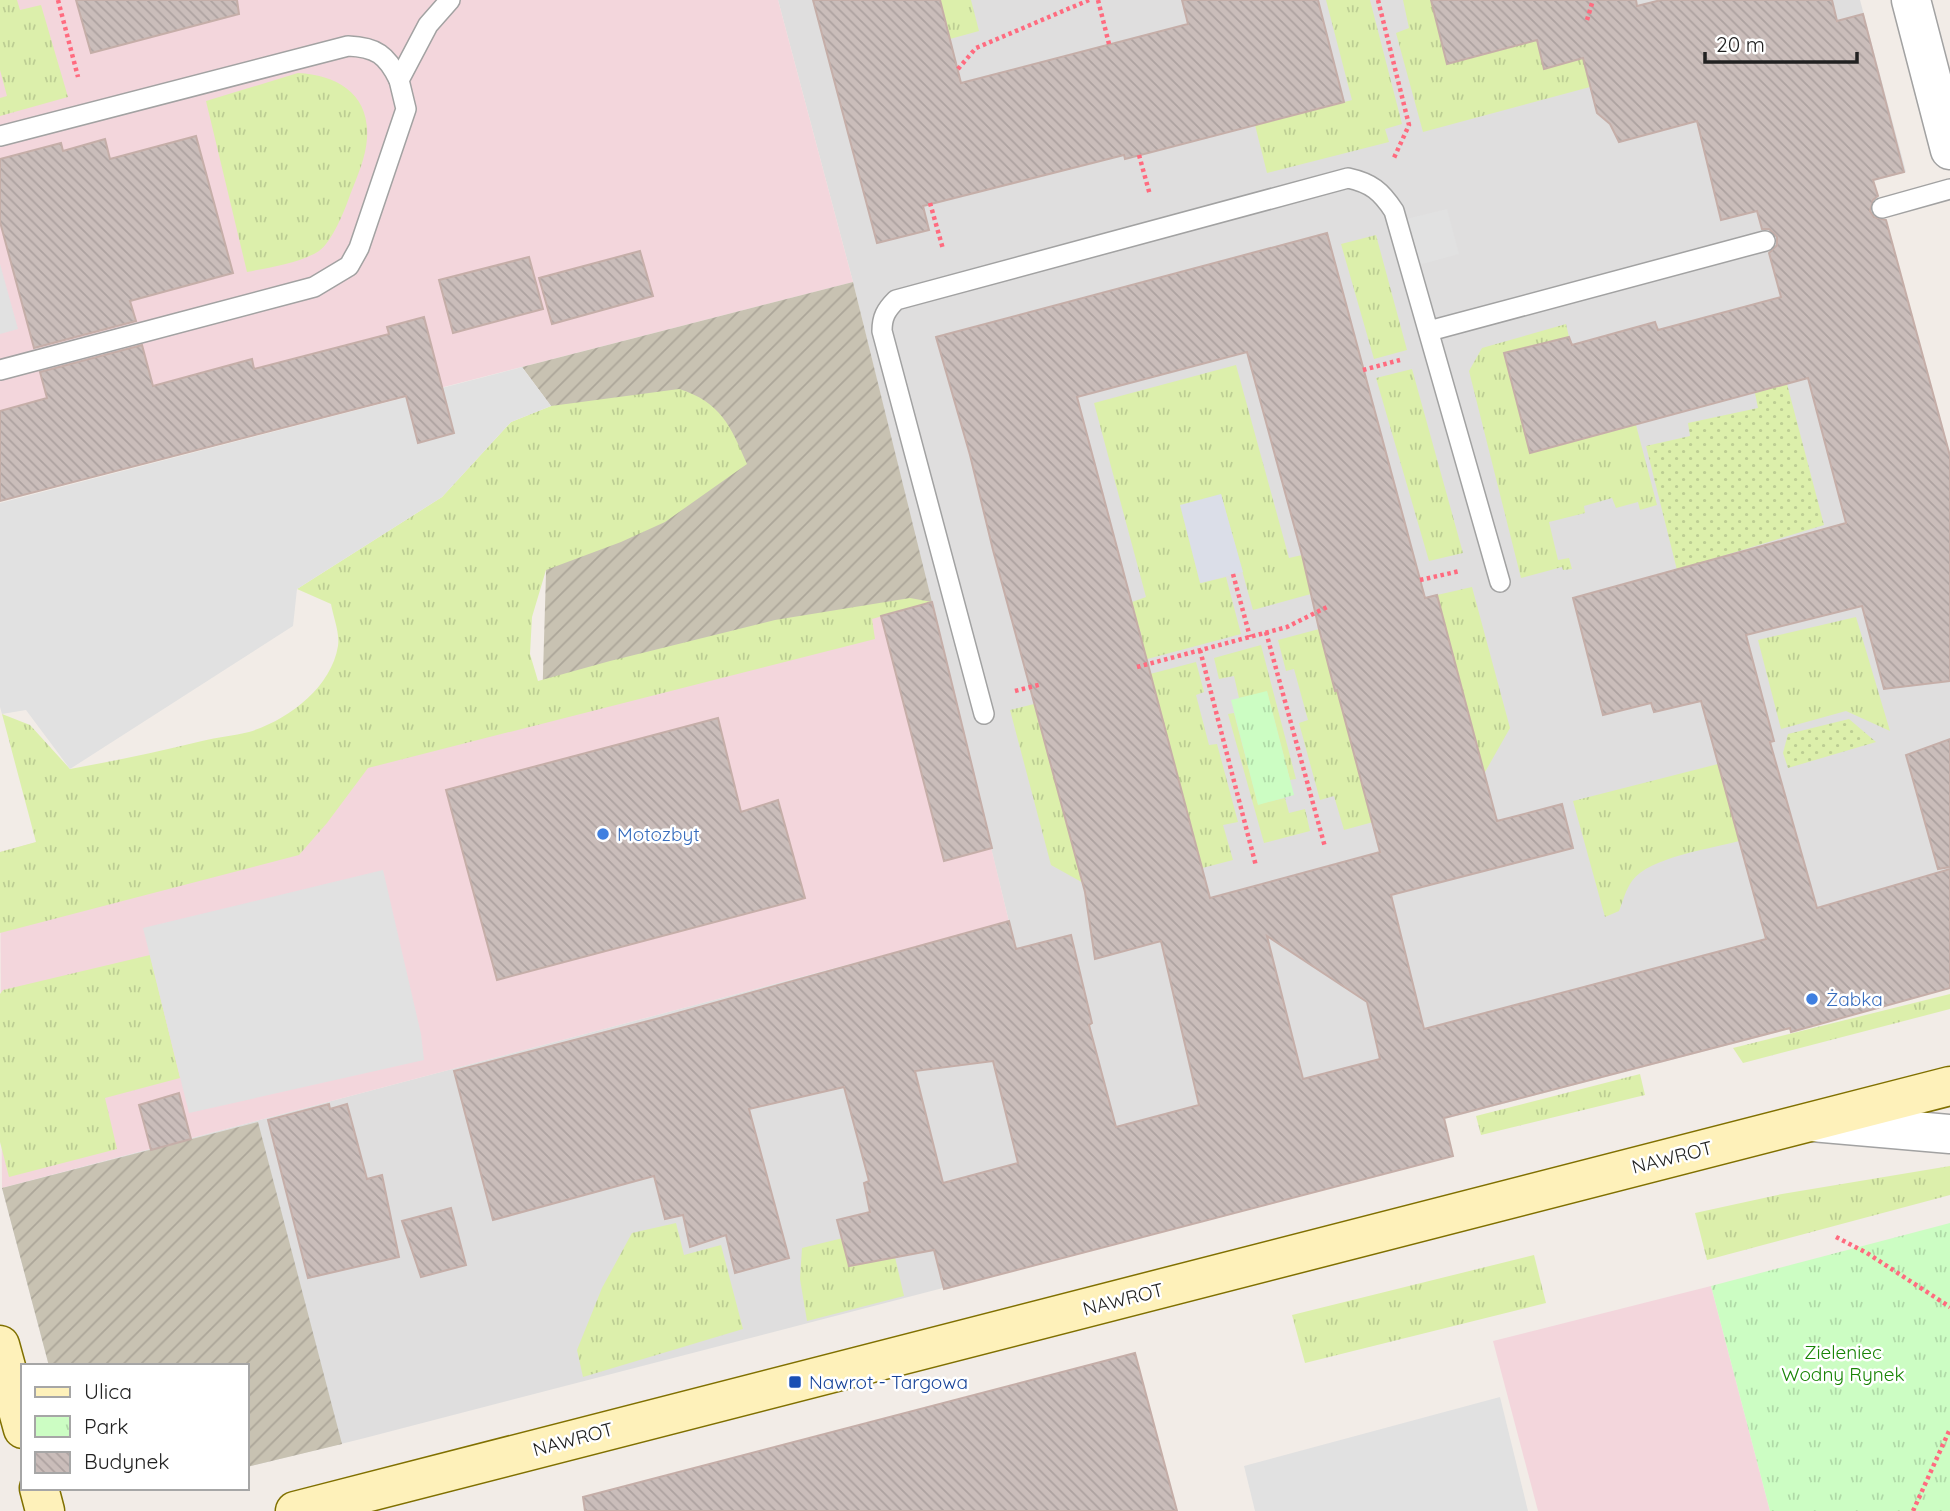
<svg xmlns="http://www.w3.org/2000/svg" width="1950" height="1511" viewBox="0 0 1950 1511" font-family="Quicksand,sans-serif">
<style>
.residential{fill:#dfdede}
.commercial{fill:#f3d6dc}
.construction{fill:url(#construction-furrows)}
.grass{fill:url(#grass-tufts)}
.park{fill:url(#park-tufts)}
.garden{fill:url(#garden-dots)}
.parking{fill:#e1e1e1}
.plaza{fill:#dbdee8}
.building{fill:url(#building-back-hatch);stroke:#c5aea8;stroke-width:2;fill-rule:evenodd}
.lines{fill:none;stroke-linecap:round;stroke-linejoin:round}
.lane-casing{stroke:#a2a2a2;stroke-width:22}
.street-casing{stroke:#a2a2a2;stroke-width:41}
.secondary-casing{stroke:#807000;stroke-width:41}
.path{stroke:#ff6b7f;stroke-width:4.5;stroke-dasharray:3.5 3.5;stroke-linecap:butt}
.lane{stroke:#fff;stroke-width:19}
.street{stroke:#fff;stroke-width:38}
.secondary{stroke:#fef1ba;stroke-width:38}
.shop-dot{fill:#3f7fe0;stroke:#fff;stroke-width:2.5}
.transit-dot{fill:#1a4fb4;stroke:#fff;stroke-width:2.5}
.labels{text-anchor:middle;stroke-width:5;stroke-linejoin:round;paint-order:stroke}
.shop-label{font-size:19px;fill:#366cbe;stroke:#fff;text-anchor:start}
.street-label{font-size:19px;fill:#212121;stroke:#fff}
.park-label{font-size:19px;fill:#188405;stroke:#fff}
.transit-label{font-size:19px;fill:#164399;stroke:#fff;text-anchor:start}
</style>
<defs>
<pattern id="construction-furrows" width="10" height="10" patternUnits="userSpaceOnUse" patternTransform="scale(1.75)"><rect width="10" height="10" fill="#c8c2b2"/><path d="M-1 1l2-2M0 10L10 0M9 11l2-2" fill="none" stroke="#aca699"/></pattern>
<pattern id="grass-tufts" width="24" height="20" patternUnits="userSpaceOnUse" patternTransform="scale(1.75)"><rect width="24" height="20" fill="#dcefab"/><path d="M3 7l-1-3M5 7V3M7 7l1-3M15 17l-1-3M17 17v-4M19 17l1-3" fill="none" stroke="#bccd93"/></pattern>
<pattern id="park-tufts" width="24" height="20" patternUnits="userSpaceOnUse" patternTransform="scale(1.75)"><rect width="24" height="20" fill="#ccfdc3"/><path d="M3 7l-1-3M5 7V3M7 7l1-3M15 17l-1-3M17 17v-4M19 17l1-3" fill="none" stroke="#afd9a7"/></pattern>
<pattern id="garden-dots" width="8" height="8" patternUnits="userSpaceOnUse" patternTransform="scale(1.75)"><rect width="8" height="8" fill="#dcefab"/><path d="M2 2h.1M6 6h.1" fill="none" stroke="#bccd93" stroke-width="1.8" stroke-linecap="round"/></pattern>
<pattern id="building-back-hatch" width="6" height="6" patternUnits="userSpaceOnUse" patternTransform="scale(1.75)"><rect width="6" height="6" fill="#cabdba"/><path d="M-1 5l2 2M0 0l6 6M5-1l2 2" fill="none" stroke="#ada2a0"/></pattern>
</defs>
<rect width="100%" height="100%" fill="#f2ece7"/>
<path class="residential" d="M778,0h1082l46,172 -32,9 76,272v534l-505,132 -163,81 -921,239 -114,28v-101h-198l-47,-178 1007,-266 -156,-640z"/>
<g class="commercial">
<path d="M0,0h778l75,282 -853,219z"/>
<path d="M932,602l77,320 -1007,266 -2,-336z"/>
<path d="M1711,1286l59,225h-232l-45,-170z"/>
</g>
<g class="construction">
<path d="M853,282l79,320 -390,105 9,-301 -29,-39z"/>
<path d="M258,1122l84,322 -95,23v-101h-198l-47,-178z"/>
</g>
<g class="grass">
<path d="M0,0h17l3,10 21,-5 27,92 -68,19v-18l7,-2 -7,-26z"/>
<path d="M940,0h31l8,31 -29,8z"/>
<path d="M1326,0h44l32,124 -17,5 4,13 -122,31 -12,-48 97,-25z"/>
<path d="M1403,0h28l16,64 66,-17 23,-9 8,30 39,-10 7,29 -167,45 -27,-99 13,-5z"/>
<path d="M298,73c39,2 72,21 69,65 -1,19 -10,39 -17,57 -5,15 -18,47 -31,56 -21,13 -48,16 -72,21l-41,-171z"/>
<path d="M1376,235l31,115 -33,9 -33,-115z"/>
<path d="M1566,324l3,13 -65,17 27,99 105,-28 21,80 -17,5 -2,-8 -22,6 -4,-10 -28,8 1,7 -36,9 9,38 11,-2 3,11 -9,1 -1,-3 -41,11 -52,-207 13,-23z"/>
<path d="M1236,365l53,193 13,-3 9,39 -58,16 -32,-115 -20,88 25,-6 15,57 -105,28 -6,-21 12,-3 -10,-36 14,-5 -52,-194z"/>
<path d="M1412,369l51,184 -34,8 -53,-183z"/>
<path d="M679,389c42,13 52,38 68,75l-82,58 -44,20 -75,28 -14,47 -2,37 8,27 72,-20 165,-41 135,-22 22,4 -60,17 3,20 -507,129 -41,55 -28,32 -299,78v-81l36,-10 -34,-128 28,11 40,44c44,-8 88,-17 132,-28 15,-4 32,-5 47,-9 39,-12 82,-44 89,-86 2,-13 -5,-30 -7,-42l-34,-15 145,-92 69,-75 40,-16z"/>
<path d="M1472,587l38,141 -38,67 -128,35 -10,-34 -14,4 -21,-77 9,-3 -14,-51 -8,2 -8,-31 41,-11 17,62 118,-31 -17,-65z"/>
<path d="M1856,617l34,114 -44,-20 -65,18 -23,-89z"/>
<path d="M1261,645l35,134 -6,1 -23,-88 -28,6 -5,-22 -15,3 -5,-21z"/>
<path d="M1196,662l8,30 -8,3 13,50 8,-1 21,78 -15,3 10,35 -130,34 -52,-29 -41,-155 24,-6 17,63 116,-32 -17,-61z"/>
<path d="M1234,713l24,91 27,-6 4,15 16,-4 5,22 -46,12 -36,-129z"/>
<path d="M1718,764l21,77c-28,8 -90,16 -107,40 -6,8 -9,20 -13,30l-14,6 -32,-116z"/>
<path d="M150,955l30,123 -75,20 12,51 -108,28 -9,-35v-148l3,-4z"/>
<path d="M1950,994v15l-207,54 -10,-15z"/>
<path d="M1640,1074l5,21 -164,40 -5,-19z"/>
<path d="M1950,1166v29l-243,65 -12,-47 87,-19z"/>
<path d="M676,1223l8,32 37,-10 22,84 -160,48 -6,-27 25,-62 30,-55z"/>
<path d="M888,1227l16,69 -97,25 -7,-42 2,-31z"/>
<path d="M1534,1255l12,48 -241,60 -13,-48z"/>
</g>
<g class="park">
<path d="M1267,691l27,104 -36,10 -27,-105z"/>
<path d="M1950,1223v288h-180l-59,-225z"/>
</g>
<g class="garden">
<path d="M1787,384l37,141 -147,45 -31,-124 44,-10 -2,-13 70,-15 -3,-15z"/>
<path d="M1849,719l27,23 -88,26 -5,-15 5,-19z"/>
</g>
<g class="parking">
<path d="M1447,209l12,45 -48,13 -13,-46z"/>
<path d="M0,264l18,65 -18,5z"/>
<path d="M522,367l29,39 -40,16 -69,75 -145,92 -4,37 -223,143 -44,-59 -24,4 -2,-7v-204z"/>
<path d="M383,870l38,164 3,26 -235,53 -46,-185z"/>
<path d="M1500,1397l28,114h-273l-11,-45z"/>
</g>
<path class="plaza" d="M1221,494l22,78 -43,11 -20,-78z"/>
<g class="building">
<path d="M76,0h161l2,14 -148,39z"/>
<path d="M813,0h127l21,83 227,-59 -6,-24h136l26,102 -219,57 -1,-4 -201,51 6,24 -52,13z"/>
<path d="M1431,0h205l1,6 24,-6h171l5,21 26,-7 41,158 -31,8 5,16 -5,4 -3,11 4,6 12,3 64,236v225l-66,8 -22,-83 -116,29 28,106 -4,1 47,166 133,-39v119l-159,44 -1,-4 -346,90 9,38 -509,133 -10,-39 -85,16 -12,-46 33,-8 -6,-29 5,-2 -25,-94 -95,22 40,149 -54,15 -9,-38 -36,12 -7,-32 -18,4 -11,-43 -161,44 -39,-149 202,-52 353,-98 7,28 55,-14 21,88 -3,2 27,102 83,-22 -38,-164 -66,18 -10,-67 -92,-342 -23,-95 -34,-118 391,-104 98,365 12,-3 60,226 65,-17 11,44 -182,47 33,134 342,-90 -65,-238 -47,11 -3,-9 -48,12 -30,-117 273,-75 -38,-145 -278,75 -26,-100 65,-16 3,8 83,-23 3,8 123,-33 -12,-44 8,-8v-8l-8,-8h-7l-5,-18 -36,9 -24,-99 -78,21 -9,-18 -13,-11 -14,-55 -39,11 -7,-29 -90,24zM1247,352l55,203 17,74 16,62 2,-1 43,162 -170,46 -133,-501zM1267,936l100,66 13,57 -77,20zM993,1061l25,102 -75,20 -28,-112z"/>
<path d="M196,136l37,137 -103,28 6,20 -102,27 -34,-126v-63l61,-16 2,8 42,-12 5,20z"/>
<path d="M640,251l13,45 -101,28 -13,-46z"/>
<path d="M529,257l14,52 -90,24 -14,-53z"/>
<path d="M424,317l30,116 -36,10 -12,-47 -406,105v-90l47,-13 -7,-26 102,-27 11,41 99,-27 2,10 135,-35 -2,-7z"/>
<path d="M932,602l60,246 -48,13 -63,-245z"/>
<path d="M718,718l23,94 37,-12 27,98 -308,82 -51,-190z"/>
<path d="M1950,739v128l-12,2 -32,-114z"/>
<path d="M179,1093l12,46 -40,11 -12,-45z"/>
<path d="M329,1104l1,5 17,-5 20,75 15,-4 17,82 -91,21 -40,-158z"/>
<path d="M451,1208l15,57 -45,12 -19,-56z"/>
<path d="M1135,1353l42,158h-592l-2,-14z"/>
</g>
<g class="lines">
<defs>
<g id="lane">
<path d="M0,136l348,-90c28,1 39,9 51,34"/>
<path d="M1882,208l68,-19"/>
<path d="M1429,331l336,-90"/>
<path d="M0,370l314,-83 35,-21 10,-18 47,-139 -7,-29 29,-55 22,-25"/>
<path d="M984,714l-102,-383c0,-14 4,-21 14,-31l452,-122c23,5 33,13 46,33l106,371"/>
</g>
<g id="street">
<path d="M1911,0l39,150"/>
<path d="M1812,1122l138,12"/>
</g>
<g id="secondary">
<path d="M0,1345l23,84"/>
<path d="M39,1488l6,23"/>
<path d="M295,1511l1655,-425"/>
</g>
</defs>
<use href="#lane" class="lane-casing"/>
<use href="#street" class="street-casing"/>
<use href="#secondary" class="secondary-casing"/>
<g class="path">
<path d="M58,0l20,77"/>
<path d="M1098,0l11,44"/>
<path d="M1378,0l31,125 -16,35"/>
<path d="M1587,20l6,-20"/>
<path d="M958,69l18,-21 113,-48"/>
<path d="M1139,155l11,40"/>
<path d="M930,203l13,46"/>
<path d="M1363,370l37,-10"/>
<path d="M1233,574l17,63"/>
<path d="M1420,580l40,-9"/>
<path d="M1266,632l59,215"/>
<path d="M1200,650l56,216"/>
<path d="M1137,667l150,-40 40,-20"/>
<path d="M1015,691l27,-7"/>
<path d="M1836,1237l31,16 83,54"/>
<path d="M1913,1511l37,-82"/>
</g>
<use href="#lane" class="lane"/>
<use href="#street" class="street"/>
<use href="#secondary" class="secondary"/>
</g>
<g class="shop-dot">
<circle cx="603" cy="834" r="7"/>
<circle cx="1812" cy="999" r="7"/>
</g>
<rect class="transit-dot" x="788" y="1375" width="14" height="14" rx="3.5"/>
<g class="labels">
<g class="shop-label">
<text x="617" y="841">Motozbyt</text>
<text x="1826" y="1006">Żabka</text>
</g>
<g class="street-label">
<text transform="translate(1672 1157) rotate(-14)" y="7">NAWROT</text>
<text transform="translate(1123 1299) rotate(-14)" y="7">NAWROT</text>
<text transform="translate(573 1439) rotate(-15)" y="7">NAWROT</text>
</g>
<g class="park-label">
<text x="1843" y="1359">Zieleniec<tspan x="1843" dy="22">Wodny Rynek</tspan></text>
</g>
<g class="transit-label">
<text x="809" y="1389">Nawrot - Targowa</text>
</g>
</g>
<rect x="21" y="1364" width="228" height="126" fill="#ffffff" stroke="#a6a6a6" stroke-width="2"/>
<rect x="35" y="1387" width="35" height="10" fill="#fef1ba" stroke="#a6a6a6" stroke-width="2"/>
<text x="84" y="1399" font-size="21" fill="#212121">Ulica</text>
<rect x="35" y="1416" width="35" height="21" fill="url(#park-tufts)" stroke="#a6a6a6" stroke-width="2"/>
<text x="84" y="1434" font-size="21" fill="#212121">Park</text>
<rect x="35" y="1452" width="35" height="21" fill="url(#building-back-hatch)" stroke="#a6a6a6" stroke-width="2"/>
<text x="84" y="1469" font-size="21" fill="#212121">Budynek</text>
<path d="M1705 52v10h152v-10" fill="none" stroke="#212121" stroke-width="3.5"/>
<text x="1716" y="52" font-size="21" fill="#212121" stroke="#ffffff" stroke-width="5" paint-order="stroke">20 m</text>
</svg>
